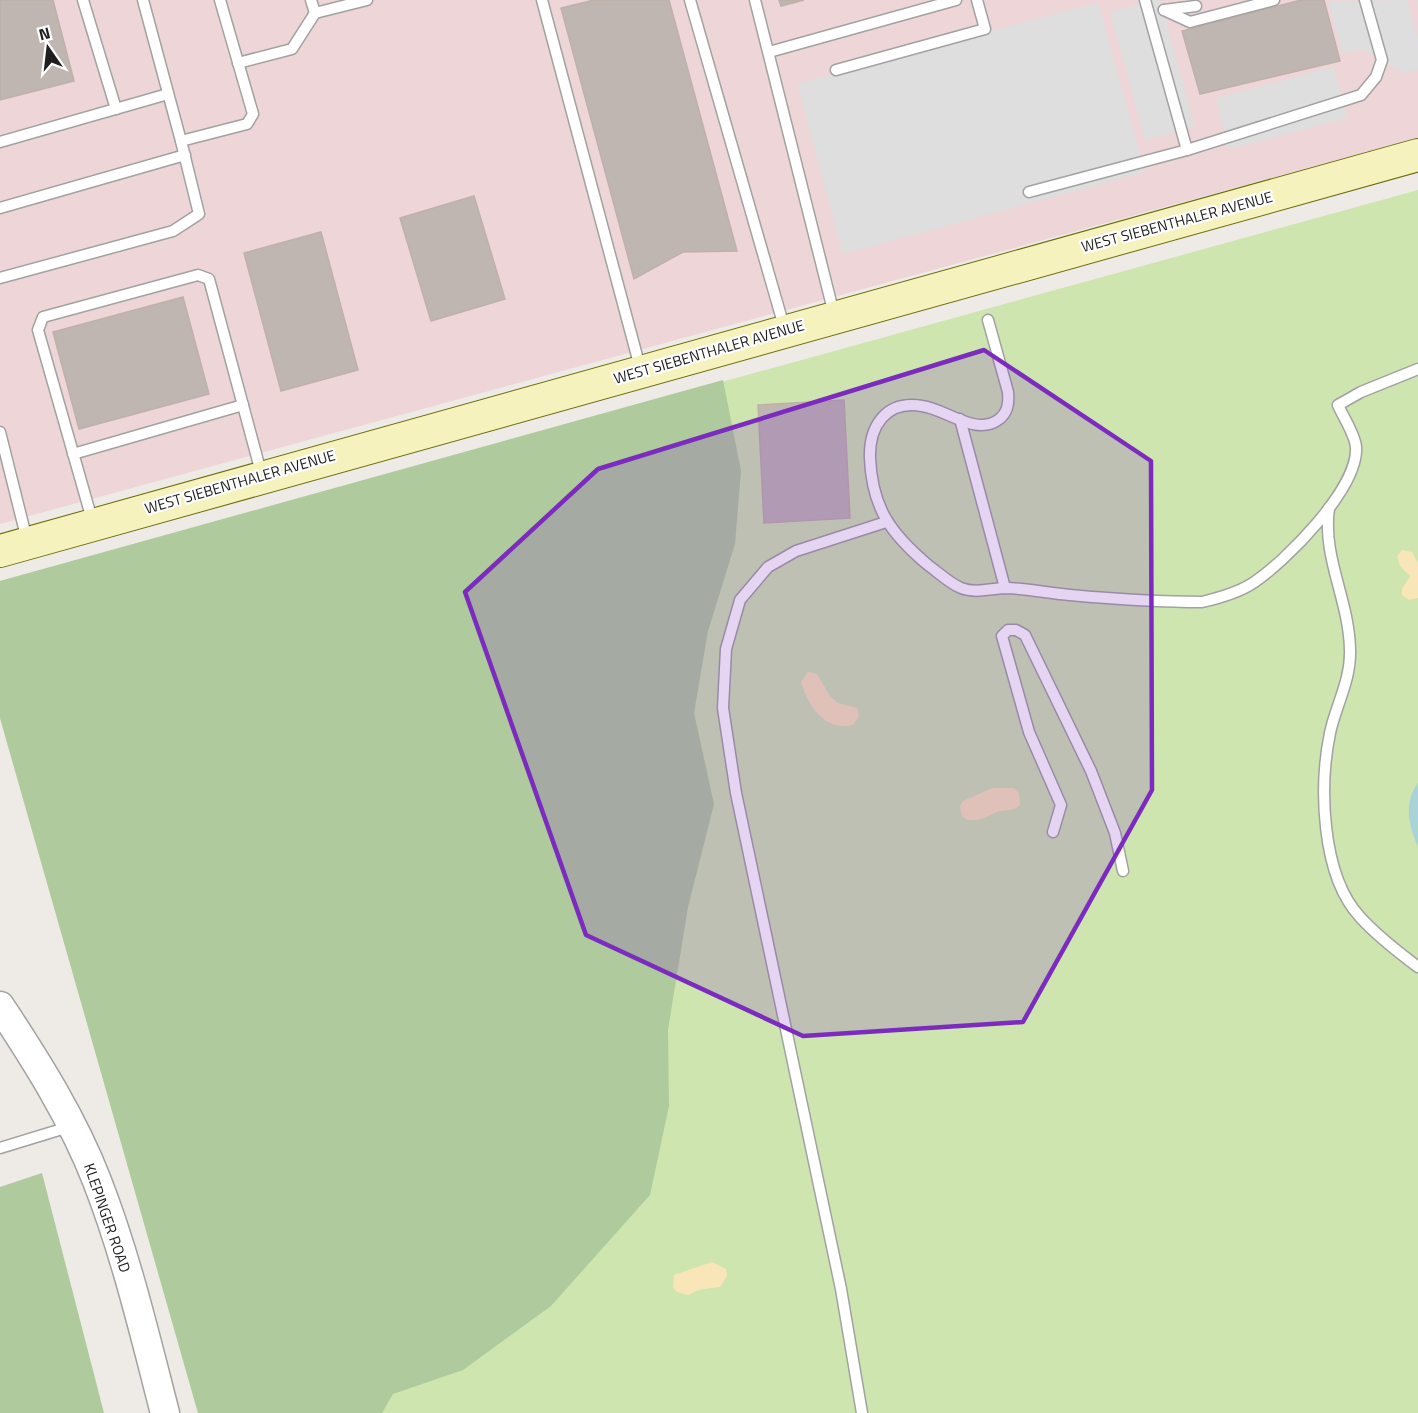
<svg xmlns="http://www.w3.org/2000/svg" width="1418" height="1413" viewBox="0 0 1418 1413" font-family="'Titillium Web',sans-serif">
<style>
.commercial{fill:#eed5d7}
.grass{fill:#cee5af}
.forest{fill:#afca9d}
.sand{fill:#f9e6b8}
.parking{fill:#dedede}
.water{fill:#a9d2d9}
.building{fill:#bfb6b2;stroke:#bfb0a8;stroke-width:1.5}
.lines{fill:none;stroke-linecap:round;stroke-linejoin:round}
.service-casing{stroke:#a2a2a2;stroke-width:13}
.tertiary-casing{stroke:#a2a2a2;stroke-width:31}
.secondary-casing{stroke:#6c6d0d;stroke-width:34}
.service{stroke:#fff;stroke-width:10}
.tertiary{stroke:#fff;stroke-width:28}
.secondary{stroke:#f5f2bd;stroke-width:32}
.marked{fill:#7b2cbf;fill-opacity:0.2;stroke:#7b2cbf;stroke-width:4.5;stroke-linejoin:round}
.labels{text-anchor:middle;stroke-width:4.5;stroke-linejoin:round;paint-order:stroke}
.street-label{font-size:15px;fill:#1e1e1e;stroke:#fff}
</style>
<rect width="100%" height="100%" fill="#eeeae5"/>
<path class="commercial" d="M0,0h1418v138l-1418,386z"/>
<path class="grass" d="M1418,190v1223h-1220l-198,-695v-137z"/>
<g class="forest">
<path d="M723,380l18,91 -6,73 -27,87 -14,82 20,91 -26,103 -20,123 1,76 -19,89 -99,111 -88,64 -70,24 -11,19h-184l-198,-695v-137z"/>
<path d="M42,1173l62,240h-104v-226z"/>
</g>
<g class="sand">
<path d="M1402,550l10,2 6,11v35l-9,2 -7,-5v-6l8,-13 -10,-10 -3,-10z"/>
<path d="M808,672l9,2 13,22 8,7 19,5 2,8 -6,9c-29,7 -45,-20 -52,-43z"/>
<path d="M992,788h22l5,5 1,12c-7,7 -15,4 -23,7 -12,6 -36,18 -37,-6l3,-5z"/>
<path d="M712,1262l14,7 1,7 -7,11 -22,3 -10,5 -11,-3 -4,-5 1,-12z"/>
</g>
<g class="parking">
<path d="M1154,0h6l35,127 -50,13 -35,-128z"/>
<path d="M1407,0l11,38v31l-14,4 -41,-24 -20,5 -15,-53z"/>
<path d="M1098,2l47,170 -302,82 -46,-170z"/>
<path d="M1334,67l13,51 -118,31 -13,-51z"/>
</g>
<path class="water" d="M1418,783v64c-9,-21 -15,-44 0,-64z"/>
<g class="building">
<path d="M0,0h53l21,81 -74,19z"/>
<path d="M594,0h75l68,251 -54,1 -49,27 -73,-271z"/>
<path d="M779,0h25l-23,6z"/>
<path d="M1301,0h23l16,61 -140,33 -18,-63z"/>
<path d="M474,196l31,103 -74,22 -31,-103z"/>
<path d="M321,232l37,138 -77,21 -37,-138z"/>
<path d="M183,297l26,97 -130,35 -26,-97z"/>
<path d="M844,400l6,118 -86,5 -6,-118z"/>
</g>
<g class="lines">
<defs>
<g id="service">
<path d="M83,0l33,109"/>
<path d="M143,0l38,141"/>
<path d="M311,0l4,13"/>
<path d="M542,0l99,371"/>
<path d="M690,0l95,330"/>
<path d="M755,0l79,314"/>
<path d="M1145,0l42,150"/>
<path d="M1164,10l26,12 84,-22"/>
<path d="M1164,10l32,-4"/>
<path d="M769,52l187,-52"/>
<path d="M238,63l54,-14 23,-36 52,-13"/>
<path d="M836,70l149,-41 -8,-29"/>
<path d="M0,142l168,-48"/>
<path d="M1029,192l158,-42 174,-55 15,-18 6,-17 -17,-60"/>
<path d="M0,208l185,-53"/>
<path d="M0,278l173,-47 26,-17 -18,-73 66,-17 6,-10 -33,-114"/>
<path d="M988,320l20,72c1,11 0,21 -10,28 -23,16 -52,-11 -76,-14 -36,-6 -53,20 -52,52 2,50 21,76 58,107 11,8 21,18 33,23 15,6 31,0 46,0 21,1 42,5 63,7 44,4 88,7 132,7 17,-4 36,-9 51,-19 32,-21 106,-95 103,-136 -1,-13 -13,-30 -18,-42l23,-13 57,-23"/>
<path d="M960,419l45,169"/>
<path d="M0,432l27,108"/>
<path d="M73,454l170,-49"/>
<path d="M1329,508c-7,50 20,91 21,142 1,30 -14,55 -20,83 -11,53 -9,142 30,184 17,19 38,35 58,50"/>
<path d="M93,523l-55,-193 5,-13 155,-42 11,4 53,197"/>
<path d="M1053,832l8,-27 -32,-73 -27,-96 6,-6h8l9,5 66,136 24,62 8,38"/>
<path d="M0,1148l72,-22"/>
<path d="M862,1413l-21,-124 -105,-496 -13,-85 3,-59 14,-49 28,-33 28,-16 90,-29"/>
</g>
<path id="tertiary" d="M0,1006c37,56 73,113 97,175 29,74 48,155 68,232"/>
<path id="secondary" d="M0,551l1418,-396"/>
</defs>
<use href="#service" class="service-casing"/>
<use href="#tertiary" class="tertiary-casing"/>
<use href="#secondary" class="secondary-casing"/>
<use href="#service" class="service"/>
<use href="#tertiary" class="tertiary"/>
<use href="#secondary" class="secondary"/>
</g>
<path class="marked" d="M984,350l167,111 1,329 -129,232 -220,14 -217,-101 -121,-343 133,-123z"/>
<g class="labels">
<g class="street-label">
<text transform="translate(1177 222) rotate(-15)" y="5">WEST SIEBENTHALER AVENUE</text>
<text transform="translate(709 352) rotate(-16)" y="5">WEST SIEBENTHALER AVENUE</text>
<text transform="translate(240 482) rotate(-16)" y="5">WEST SIEBENTHALER AVENUE</text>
<text transform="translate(107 1218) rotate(71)" y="5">KLEPINGER ROAD</text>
</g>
</g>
<g transform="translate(48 48) rotate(346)" stroke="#ffffff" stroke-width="4.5" paint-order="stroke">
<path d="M0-4.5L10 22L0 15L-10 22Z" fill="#1e1e1e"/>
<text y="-9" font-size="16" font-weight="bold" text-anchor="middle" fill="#1e1e1e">N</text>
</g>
</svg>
